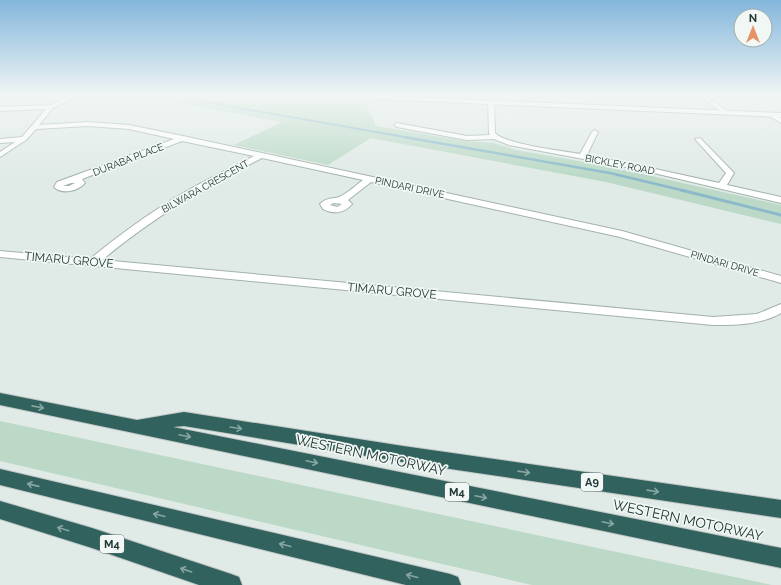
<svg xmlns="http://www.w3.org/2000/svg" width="781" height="585" viewBox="0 0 781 585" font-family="Raleway,sans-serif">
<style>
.green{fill:#bbd9c6}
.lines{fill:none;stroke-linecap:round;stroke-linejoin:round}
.stream-far2{stroke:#8cbaca;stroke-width:2}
.stream-far1{stroke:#8cbaca;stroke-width:2.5}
.stream{stroke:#8cbaca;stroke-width:3}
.minor-casing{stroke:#a3b1ad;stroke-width:2}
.tertiary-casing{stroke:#a3b1ad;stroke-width:2}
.motorway-casing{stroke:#c1c7c6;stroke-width:2}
.minor{fill:#fff;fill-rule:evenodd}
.tertiary{fill:#fff;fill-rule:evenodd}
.motorway{fill:#31625e;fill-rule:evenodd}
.oneway{stroke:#87a5a2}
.labels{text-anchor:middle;stroke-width:3.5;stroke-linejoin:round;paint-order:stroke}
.far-street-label{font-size:10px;fill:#223835;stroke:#f0f7f4}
.shield{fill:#f0f7f4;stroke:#60716e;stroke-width:1}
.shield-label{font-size:11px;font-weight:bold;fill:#223835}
.street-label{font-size:12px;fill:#223835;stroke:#f0f7f4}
.near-street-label{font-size:14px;fill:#223835;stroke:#f0f7f4}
</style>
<rect width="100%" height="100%" fill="#e0eae6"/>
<g class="green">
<path d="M132,95h132l100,4 12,27 89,15 29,2 22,7 91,16 174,39v19l-175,-42 -235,-44 -43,27 -94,-20 48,-23z"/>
<path d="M0,421l772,164h-240l-532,-124z"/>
</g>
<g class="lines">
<path class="stream-far2" d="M166,95l244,43"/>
<path class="stream-far1" d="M404,137l206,36 75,18"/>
<path class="stream" d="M681,190l100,25"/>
<defs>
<g id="minor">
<path d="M73,95h7l-27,13 -14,17 49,-3 41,3 54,11 439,95 159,45v7l-161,-46 -249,-55 -23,18 4,4c-8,10 -19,10 -29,5l-3,-5c8,-8 14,-4 21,-8 8,-4 15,-11 22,-16l-101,-22c-59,30 -109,60 -160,102l611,57 44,-3 24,-10v9c-20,12 -45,12 -68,12l-713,-68v-6l90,8c23,-19 47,-37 72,-53 29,-19 61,-34 92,-50l-72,-15 -100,38 3,4c-7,8 -23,12 -31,4l3,-5 117,-43 -45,-10 -41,-3 -52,3 -10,11 -26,17v-5l15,-10 -15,1v-4l22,-2 24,-28 -46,2v-4l50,-2zM71,183h4l-6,3h-6zM334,203l8,1 -5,3 -7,-2z"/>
<path d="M699,95h6l23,17 -5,1z"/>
<path d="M491,100l3,2 1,31c9,11 69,18 85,21l12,-22 3,-2 3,2 -11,23 50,10 82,18 7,-10 -31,-34 5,-1 34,35 -7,12 54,12v6l-144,-34 -128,-24 -15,-6 -27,1 -70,-13 -3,-2 3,-2 70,13 23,-1 -1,-2 -1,-31z"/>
<path d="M768,113h4l9,5v5l-13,-8z"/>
</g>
<path id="tertiary" d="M326,95h35l420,18v4l-452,-20z"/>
<g id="motorway">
<path d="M0,393l137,27 47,-8 219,34 378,54v18l-378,-56 -219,-36 -11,1 608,121v20l-781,-163z"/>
<path d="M0,469l450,105 8,3 3,8h-55l-406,-100z"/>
<path d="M0,501l92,27 139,46 8,3 3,8h-43l-107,-37 -92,-29z"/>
</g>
</defs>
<use href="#minor" class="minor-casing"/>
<use href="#tertiary" class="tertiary-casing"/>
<use href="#motorway" class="motorway-casing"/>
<use href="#minor" class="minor"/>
<use href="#tertiary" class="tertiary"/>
<use href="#motorway" class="motorway"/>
</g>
<defs><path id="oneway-shaft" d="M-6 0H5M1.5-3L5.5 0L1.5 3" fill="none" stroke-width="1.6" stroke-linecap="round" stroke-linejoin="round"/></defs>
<g class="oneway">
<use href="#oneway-shaft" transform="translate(38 407) rotate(11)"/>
<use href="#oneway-shaft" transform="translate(236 428) rotate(9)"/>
<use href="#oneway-shaft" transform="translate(185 436) rotate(12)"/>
<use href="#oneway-shaft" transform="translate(312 462) rotate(12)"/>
<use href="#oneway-shaft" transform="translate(524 472) rotate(8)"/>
<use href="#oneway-shaft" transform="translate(33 485) rotate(-167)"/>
<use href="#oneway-shaft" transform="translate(653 491) rotate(8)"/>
<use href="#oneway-shaft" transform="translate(481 497) rotate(12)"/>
<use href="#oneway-shaft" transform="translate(159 515) rotate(-166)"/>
<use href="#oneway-shaft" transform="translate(608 523) rotate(12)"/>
<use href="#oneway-shaft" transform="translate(63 529) rotate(-163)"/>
<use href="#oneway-shaft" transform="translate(285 545) rotate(-166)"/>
<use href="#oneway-shaft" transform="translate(186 570) rotate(-161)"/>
<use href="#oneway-shaft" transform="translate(412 576) rotate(-166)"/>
</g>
<linearGradient id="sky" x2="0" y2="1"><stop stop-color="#83b6dc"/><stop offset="0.54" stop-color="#f1f6f4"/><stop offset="1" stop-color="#f1f6f4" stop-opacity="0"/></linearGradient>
<rect width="781" height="177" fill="url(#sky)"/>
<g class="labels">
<g class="far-street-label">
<text transform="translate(128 159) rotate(-21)" y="4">DURABA PLACE</text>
<text transform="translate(620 164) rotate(11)" y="4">BICKLEY ROAD</text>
<text transform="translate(205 186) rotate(-29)" y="4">BILWARA CRESCENT</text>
<text transform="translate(410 187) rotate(12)" y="4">PINDARI DRIVE</text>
<text transform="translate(725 263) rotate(16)" y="4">PINDARI DRIVE</text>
</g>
<g class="shield">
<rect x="581" y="473" width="22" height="18" rx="3"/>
<rect x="445" y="483" width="24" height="18" rx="3"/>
<rect x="100" y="535" width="24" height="18" rx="3"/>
</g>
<g class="shield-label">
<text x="592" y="486">A9</text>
<text x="457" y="496">M4</text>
<text x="112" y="548">M4</text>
</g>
<g class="street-label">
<text transform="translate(69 260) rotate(5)" y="4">TIMARU GROVE</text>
<text transform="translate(392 291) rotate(5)" y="4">TIMARU GROVE</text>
</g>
<g class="near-street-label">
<text transform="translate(371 455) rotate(12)" y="5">WESTERN MOTORWAY</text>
<text transform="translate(688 520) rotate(12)" y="5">WESTERN MOTORWAY</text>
</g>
</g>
<g transform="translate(753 28)"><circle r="19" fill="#f0f7f4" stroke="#9eaba8"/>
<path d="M0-3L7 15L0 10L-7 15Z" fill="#e69262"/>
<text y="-6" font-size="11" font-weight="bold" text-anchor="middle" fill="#223835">N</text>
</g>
</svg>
